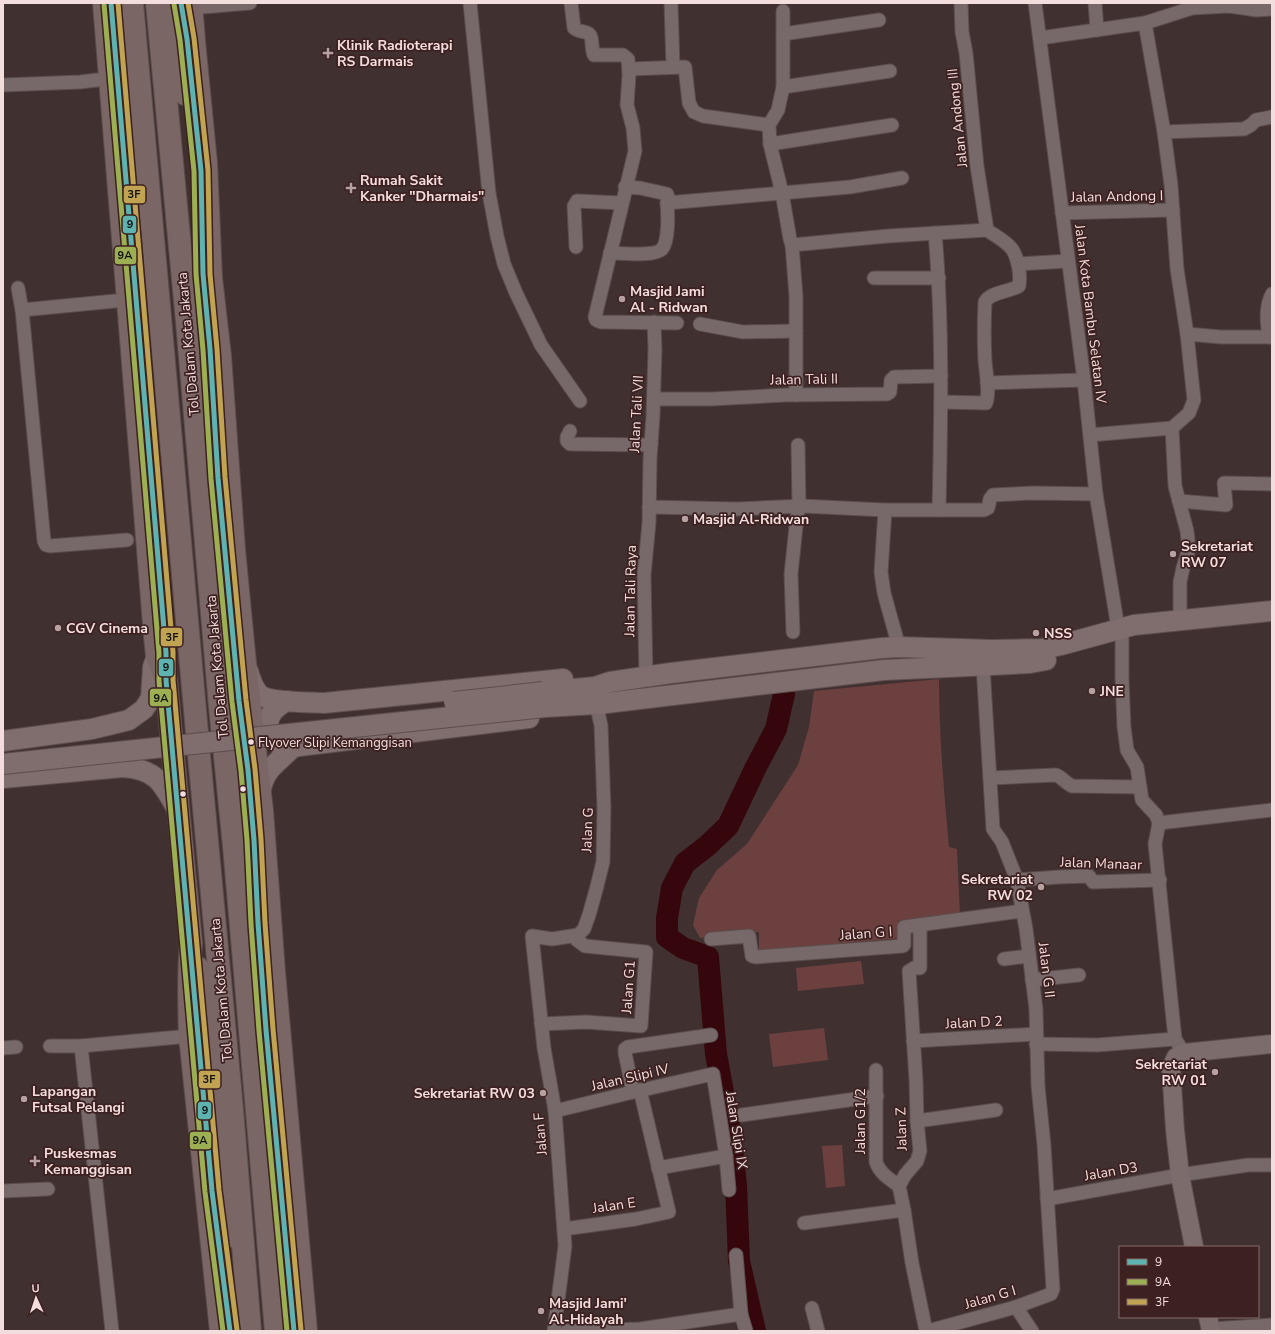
<svg xmlns="http://www.w3.org/2000/svg" width="1275" height="1334" viewBox="0 0 1275 1334" font-family="'Nunito Sans',sans-serif">
<style>
.green{fill:#6d4040}
.lines{fill:none;stroke-linecap:round;stroke-linejoin:round}
.river{stroke:#35070c;stroke-width:22}
.street-casing{stroke:#5c4d4d;stroke-width:15}
.secondary-casing{stroke:#5c4d4d;stroke-width:20}
.primary-casing{stroke:#5c4d4d;stroke-width:22}
.highway-casing{stroke:#5c4d4d;stroke-width:24}
.street{stroke:#776969;stroke-width:13}
.secondary{stroke:#7c6c6c;stroke-width:18}
.primary{stroke:#806d6d;stroke-width:20}
.highway{stroke:#7b6666;stroke-width:22}
.primary-bridge-casing{stroke:#5c4d4d;stroke-width:22;stroke-linecap:butt}
.primary-bridge{stroke:#806d6d;stroke-width:20}
.bus-1-casing{stroke:#3d2020;stroke-width:8}
.bus-2-casing{stroke:#3d2020;stroke-width:8}
.bus-3-casing{stroke:#3d2020;stroke-width:8}
.bus-1{stroke:#5eb2af;stroke-width:5}
.bus-2{stroke:#9caf52;stroke-width:5}
.bus-3{stroke:#c0a451;stroke-width:5}
.poi-dot{fill:#b5a1a0;stroke:#3d2020;stroke-width:1.5}
.bus-dot{fill:#f3dedd;stroke:#3d2020;stroke-width:1.5}
.labels{text-anchor:middle;stroke-width:3.5;stroke-linejoin:round;paint-order:stroke}
.bus-label{font-size:13px;fill:#f3dedd;stroke:#3d2020;text-anchor:start}
.poi-label{font-size:14px;font-weight:bold;fill:#f3dedd;stroke:#3d2020;text-anchor:start}
.street-label{font-size:14px;fill:#f3dedd;stroke:#3d2020}
.line-badge{stroke:#3d2020;stroke-width:1.5}
.pale-badge-label{font-size:11px;text-anchor:middle;font-weight:bold;fill:#111}
</style>
<rect width="100%" height="100%" fill="#413030"/>
<g class="green">
<path d="M939,679c0,56 5,113 10,168l8,2 3,68 -62,4 3,17 -142,13v-19l-59,6 -7,-13 6,-27 18,-28 30,-26 51,-79 11,-38 5,-36z"/>
<path d="M861,961l3,23 -66,7 -2,-23z"/>
<path d="M824,1028l4,32 -55,7 -4,-33z"/>
<path d="M842,1145l3,41 -19,2 -4,-42z"/>
</g>
<g class="lines">
<path class="river" d="M755,1331l-16,-70 -3,-76 -6,-55 -14,-76 -8,-97 -25,-9 -16,-11v-19l5,-30 13,-25 22,-17 21,-20 28,-59 20,-38 8,-35"/>
<defs>
<g id="street">
<path d="M470,3l19,190 8,43 7,28 12,29 25,52 39,56"/>
<path d="M571,3l3,25c5,5 12,2 16,7 3,3 1,14 4,20h29l5,4 1,16 -2,30 6,23 2,23 -40,166 1,3 5,2 76,1"/>
<path d="M671,3l2,64"/>
<path d="M961,3l1,29 4,21 11,113 10,64"/>
<path d="M1035,3l49,377 12,114 22,134"/>
<path d="M1095,3l2,27"/>
<path d="M191,8l59,-5"/>
<path d="M783,11v76l-5,23 -9,15 1,19 12,49 8,46 2,6 4,51v99"/>
<path d="M783,34l96,-14"/>
<path d="M1040,38l105,-15 47,-15 37,-2 28,4 15,-1"/>
<path d="M629,69l56,-2 4,36 5,9 9,4 66,9"/>
<path d="M3,85l77,-3 17,-2"/>
<path d="M783,87l107,-16"/>
<path d="M1164,132l80,-3 7,-4 5,-5 16,-3"/>
<path d="M770,144l122,-19"/>
<path d="M625,187l15,1 27,6 1,3 -1,6 183,-16 52,-9"/>
<path d="M1062,213l111,-3"/>
<path d="M935,233c8,92 6,184 4,277"/>
<path d="M792,245l96,-9 99,-6c7,5 19,11 25,19 6,9 9,25 7,37 -10,6 -29,6 -34,16 -1,19 -1,39 0,59 1,12 5,31 1,42l-45,-1"/>
<path d="M576,247l-2,-41 3,-5 45,2"/>
<path d="M610,253c11,0 45,4 52,-4 7,-8 6,-35 5,-46"/>
<path d="M1018,264l50,-3"/>
<path d="M874,278h65"/>
<path d="M18,288l4,22 93,-9"/>
<path d="M22,310l22,231 2,4 4,1 77,-6"/>
<path d="M700,324l43,8 53,-1"/>
<path d="M1187,334l34,3h51"/>
<path d="M1269,337c-2,-14 -4,-30 3,-43"/>
<path d="M987,383l97,-3"/>
<path d="M654,399h57l75,-4 101,-1 3,-2 1,-12 3,-3 47,-1"/>
<path d="M1172,428l3,58 12,45 1,9v12l-5,16 -3,14v38"/>
<path d="M570,431l-3,6v4l3,3 81,1"/>
<path d="M1090,435l82,-7 17,-15 5,-13 -7,-66 -10,-65 -6,-84 -7,-53 -19,-109"/>
<path d="M1179,501l47,4 -2,-22 48,1"/>
<path d="M649,507l88,2 65,-3 83,4h99l4,-2 2,-9 3,-4 40,-2 63,1"/>
<path d="M885,510l-4,62 3,21 15,54"/>
<path d="M793,632l-2,-58 6,-57 2,-11 -1,-61"/>
<path d="M1122,639v39l2,49 3,23 10,17 5,33 14,15 3,8 -4,21 20,195 9,14"/>
<path d="M646,677l-2,-102 5,-52 1,-64 3,-43 2,-66 -1,-28"/>
<path d="M990,778l66,-3c6,2 9,8 16,11l68,1"/>
<path d="M1159,823l113,-13"/>
<path d="M1017,880l42,-3 30,-1 4,6 67,-2"/>
<path d="M920,925v43h-6l-5,3 7,109 1,41 3,30 -3,10 -12,14 -6,11 5,24 8,53 14,68"/>
<path d="M711,939l38,-3 3,20 4,1 147,-11 1,-1v-18l118,-16"/>
<path d="M1004,959l25,-3"/>
<path d="M1032,980l47,-5"/>
<path d="M541,1024l45,-2 55,4 5,-74 -61,-6 -8,-6 -2,-4"/>
<path d="M913,1041l123,-7"/>
<path d="M1036,1044l61,1 78,-6"/>
<path d="M50,1046h31l109,-10"/>
<path d="M81,1046l31,285"/>
<path d="M3,1048l13,-1"/>
<path d="M876,1070v92c4,12 14,17 23,24"/>
<path d="M633,1092l-8,-39v-4l3,-2 83,-12"/>
<path d="M555,1111l78,-19 80,-18 13,82 3,34"/>
<path d="M742,1115l135,-19"/>
<path d="M917,1121l79,-11"/>
<path d="M658,1168l68,-12"/>
<path d="M3,1191l45,-2"/>
<path d="M1047,1199l133,-24 68,-10h24"/>
<path d="M804,1223l100,-13"/>
<path d="M564,1229l72,-10 33,-7 -29,-122"/>
<path d="M736,1255l5,59 5,17"/>
<path d="M1016,1307l16,24"/>
<path d="M812,1308l6,23"/>
<path d="M1211,1329l61,-4"/>
<path d="M554,1331l11,-85 -10,-135 -11,-63 -12,-112 20,3 26,-4 6,-6 5,-14 7,-25 7,-28 1,-54 -3,-83 -2,-8 -1,-13"/>
<path d="M567,1331l73,-2 101,-15"/>
<path d="M928,1331l88,-24 35,-13 2,-5 -9,-144 -6,-59 -2,-77 -10,-80 -9,-49 -15,-38 -9,-13 -10,-163"/>
</g>
<g id="secondary">
<path d="M1194,1247l-14,-72 -5,-45 -4,-62 5,-11 8,-4 88,-9"/>
<path d="M1208,1317l3,14"/>
</g>
<g id="primary">
<path d="M248,671c2,7 5,17 11,23 9,9 51,8 65,9l239,-24"/>
<path d="M543,692l52,-5 15,-5 61,-9 211,-25 17,-1 93,3 50,-1 19,-4 73,-20 138,-14"/>
<path d="M287,701c-24,12 -25,32 -4,47l246,-30"/>
<path d="M545,707l53,-3 286,-34 108,-5 38,-2 16,-3"/>
<path d="M3,741l89,-12 37,-9 15,-11 7,-11 2,-31 4,-11"/>
<path d="M3,778l120,-11c34,2 40,17 55,44"/>
<path d="M260,793c5,-26 16,-28 33,-46"/>
</g>
<g id="highway">
<path d="M104,3l51,633 2,20 9,24 25,263c-3,31 -2,62 -1,93l31,295"/>
<path d="M132,3l67,752 33,354 18,222"/>
<path d="M157,3l30,319 33,385 14,139 42,485"/>
<path d="M191,3l3,38 12,122 5,115 9,78 14,194 11,113 17,148 12,161 32,359"/>
<path d="M169,6l9,44 7,44"/>
<path d="M198,968c9,27 10,57 12,85 5,59 6,125 20,183"/>
</g>
</defs>
<use href="#street" class="street-casing"/>
<use href="#secondary" class="secondary-casing"/>
<use href="#primary" class="primary-casing"/>
<use href="#highway" class="highway-casing"/>
<use href="#street" class="street"/>
<use href="#secondary" class="secondary"/>
<use href="#primary" class="primary"/>
<use href="#highway" class="highway"/>
<defs>
<g id="primary-bridge">
<path d="M454,702l89,-10"/>
<path d="M3,764l542,-57"/>
</g>
</defs>
<use href="#primary-bridge" class="primary-bridge-casing"/>
<use href="#primary-bridge" class="primary-bridge"/>
<defs>
<g id="bus-1">
<path d="M111,3l55,650v27l46,511 18,140"/>
<path d="M181,3l6,36 14,132 2,103 7,75 8,129 21,223 9,69 6,70 4,83 8,107 28,301"/>
</g>
<g id="bus-2">
<path d="M104,4l55,649v28l46,511 18,139"/>
<path d="M174,4l6,36 14,131 2,103 7,76 8,129 21,223 9,69 6,69 4,84 8,107 28,300"/>
</g>
<g id="bus-3">
<path d="M118,3l55,649v28l46,510 18,140"/>
<path d="M188,3l6,35 14,132 2,104 7,75 8,128 21,223 9,69 6,70 4,84 8,106 28,301"/>
</g>
</defs>
<use href="#bus-1" class="bus-1-casing"/>
<use href="#bus-2" class="bus-2-casing"/>
<use href="#bus-3" class="bus-3-casing"/>
<use href="#bus-1" class="bus-1"/>
<use href="#bus-2" class="bus-2"/>
<use href="#bus-3" class="bus-3"/>
</g>
<g class="poi-dot">
<path d="M326 47h4v4h4v4h-4v4h-4v-4h-4v-4h4z"/>
<path d="M349 182h4v4h4v4h-4v4h-4v-4h-4v-4h4z"/>
<circle cx="622" cy="299" r="4"/>
<circle cx="685" cy="519" r="4"/>
<circle cx="1173" cy="554" r="4"/>
<circle cx="58" cy="628" r="4"/>
<circle cx="1036" cy="633" r="4"/>
<circle cx="1092" cy="691" r="4"/>
<circle cx="1041" cy="887" r="4"/>
<circle cx="1215" cy="1072" r="4"/>
<circle cx="543" cy="1093" r="4"/>
<circle cx="24" cy="1099" r="4"/>
<path d="M33 1155h4v4h4v4h-4v4h-4v-4h-4v-4h4z"/>
<circle cx="541" cy="1311" r="4"/>
</g>
<g class="bus-dot">
<circle cx="251" cy="742" r="3.5"/>
<circle cx="243" cy="789" r="3.5"/>
<circle cx="183" cy="794" r="3.5"/>
</g>
<g class="labels">
<g class="bus-label">
<text x="258" y="747">Flyover Slipi Kemanggisan</text>
</g>
<g class="poi-label">
<text x="337" y="50">Klinik Radioterapi<tspan x="337" dy="16">RS Darmais</tspan></text>
<text x="360" y="185">Rumah Sakit<tspan x="360" dy="16">Kanker "Dharmais"</tspan></text>
<text x="630" y="296">Masjid Jami<tspan x="630" dy="16">Al - Ridwan</tspan></text>
<text x="693" y="524">Masjid Al-Ridwan</text>
<text x="1181" y="551">Sekretariat<tspan x="1181" dy="16">RW 07</tspan></text>
<text x="66" y="633">CGV Cinema</text>
<text x="1044" y="638">NSS</text>
<text x="1100" y="696">JNE</text>
<text x="1033" y="884" text-anchor="end">Sekretariat<tspan x="1033" dy="16">RW 02</tspan></text>
<text x="1207" y="1069" text-anchor="end">Sekretariat<tspan x="1207" dy="16">RW 01</tspan></text>
<text x="32" y="1096">Lapangan<tspan x="32" dy="16">Futsal Pelangi</tspan></text>
<text x="535" y="1098" text-anchor="end">Sekretariat RW 03</text>
<text x="44" y="1158">Puskesmas<tspan x="44" dy="16">Kemanggisan</tspan></text>
<text x="549" y="1308">Masjid Jami'<tspan x="549" dy="16">Al-Hidayah</tspan></text>
</g>
<g class="street-label">
<text transform="translate(957 118) rotate(-96)" y="5">Jalan Andong III</text>
<text transform="translate(1117 196) rotate(-1)" y="5">Jalan Andong I</text>
<text transform="translate(1091 314) rotate(83)" y="5">Jalan Kota Bambu Selatan IV</text>
<text transform="translate(188 344) rotate(-95)" y="5">Tol Dalam Kota Jakarta</text>
<text transform="translate(804 379) rotate(-1)" y="5">Jalan Tali II</text>
<text transform="translate(636 414) rotate(-87)" y="5">Jalan Tali VII</text>
<text transform="translate(630 591) rotate(-89)" y="5">Jalan Tali Raya</text>
<text transform="translate(217 667) rotate(-95)" y="5">Tol Dalam Kota Jakarta</text>
<text transform="translate(587 830) rotate(-88)" y="5">Jalan G</text>
<text transform="translate(1101 863) rotate(2)" y="5">Jalan Manaar</text>
<text transform="translate(866 933) rotate(-4)" y="5">Jalan G I</text>
<text transform="translate(1047 970) rotate(83)" y="5">Jalan G II</text>
<text transform="translate(628 987) rotate(-86)" y="5">Jalan G1</text>
<text transform="translate(221 990) rotate(-95)" y="5">Tol Dalam Kota Jakarta</text>
<text transform="translate(974 1022) rotate(-3)" y="5">Jalan D 2</text>
<text transform="translate(630 1077) rotate(-13)" y="5">Jalan Slipi IV</text>
<text transform="translate(860 1121) rotate(-90)" y="5">Jalan G1/2</text>
<text transform="translate(901 1129) rotate(-92)" y="5">Jalan Z</text>
<text transform="translate(737 1130) rotate(81)" y="5">Jalan Slipi IX</text>
<text transform="translate(540 1134) rotate(-95)" y="5">Jalan F</text>
<text transform="translate(1111 1171) rotate(-10)" y="5">Jalan D3</text>
<text transform="translate(614 1205) rotate(-8)" y="5">Jalan E</text>
<text transform="translate(990 1297) rotate(-16)" y="5">Jalan G I</text>
</g>
</g>
<g class="line-badge">
<rect x="123" y="185" width="23" height="19" rx="4" fill="#c0a451"/>
<rect x="122" y="215" width="15" height="19" rx="4" fill="#5eb2af"/>
<rect x="114" y="246" width="23" height="19" rx="4" fill="#9caf52"/>
<rect x="160" y="627" width="23" height="20" rx="4" fill="#c0a451"/>
<rect x="158" y="658" width="16" height="19" rx="4" fill="#5eb2af"/>
<rect x="149" y="688" width="23" height="19" rx="4" fill="#9caf52"/>
<rect x="198" y="1070" width="23" height="19" rx="4" fill="#c0a451"/>
<rect x="197" y="1101" width="15" height="19" rx="4" fill="#5eb2af"/>
<rect x="189" y="1131" width="23" height="19" rx="4" fill="#9caf52"/>
</g>
<g class="pale-badge-label">
<text x="134" y="198">3F</text>
<text x="130" y="228">9</text>
<text x="125" y="259">9A</text>
<text x="172" y="641">3F</text>
<text x="166" y="671">9</text>
<text x="161" y="702">9A</text>
<text x="209" y="1083">3F</text>
<text x="205" y="1114">9</text>
<text x="200" y="1144">9A</text>
</g>
<rect width="1275" height="1334" fill="none" stroke="#f3dedd" stroke-width="8"/>
<rect x="1119" y="1246" width="140" height="72" fill="#3d2020" stroke="#866c6c"/>
<rect x="1127" y="1259" width="20" height="6" fill="#5eb2af" stroke="#866c6c"/>
<text x="1155" y="1266" font-size="12" fill="#f3dedd">9</text>
<rect x="1127" y="1279" width="20" height="6" fill="#9caf52" stroke="#866c6c"/>
<text x="1155" y="1286" font-size="12" fill="#f3dedd">9A</text>
<rect x="1127" y="1299" width="20" height="6" fill="#c0a451" stroke="#866c6c"/>
<text x="1155" y="1306" font-size="12" fill="#f3dedd">3F</text>
<g transform="translate(36 1298) rotate(357)" stroke="#3d2020" stroke-width="3" paint-order="stroke">
<path d="M0-3L7 15L0 10L-7 15Z" fill="#f3dedd"/>
<text y="-6" font-size="11" font-weight="bold" text-anchor="middle" fill="#f3dedd">U</text>
</g>
</svg>
